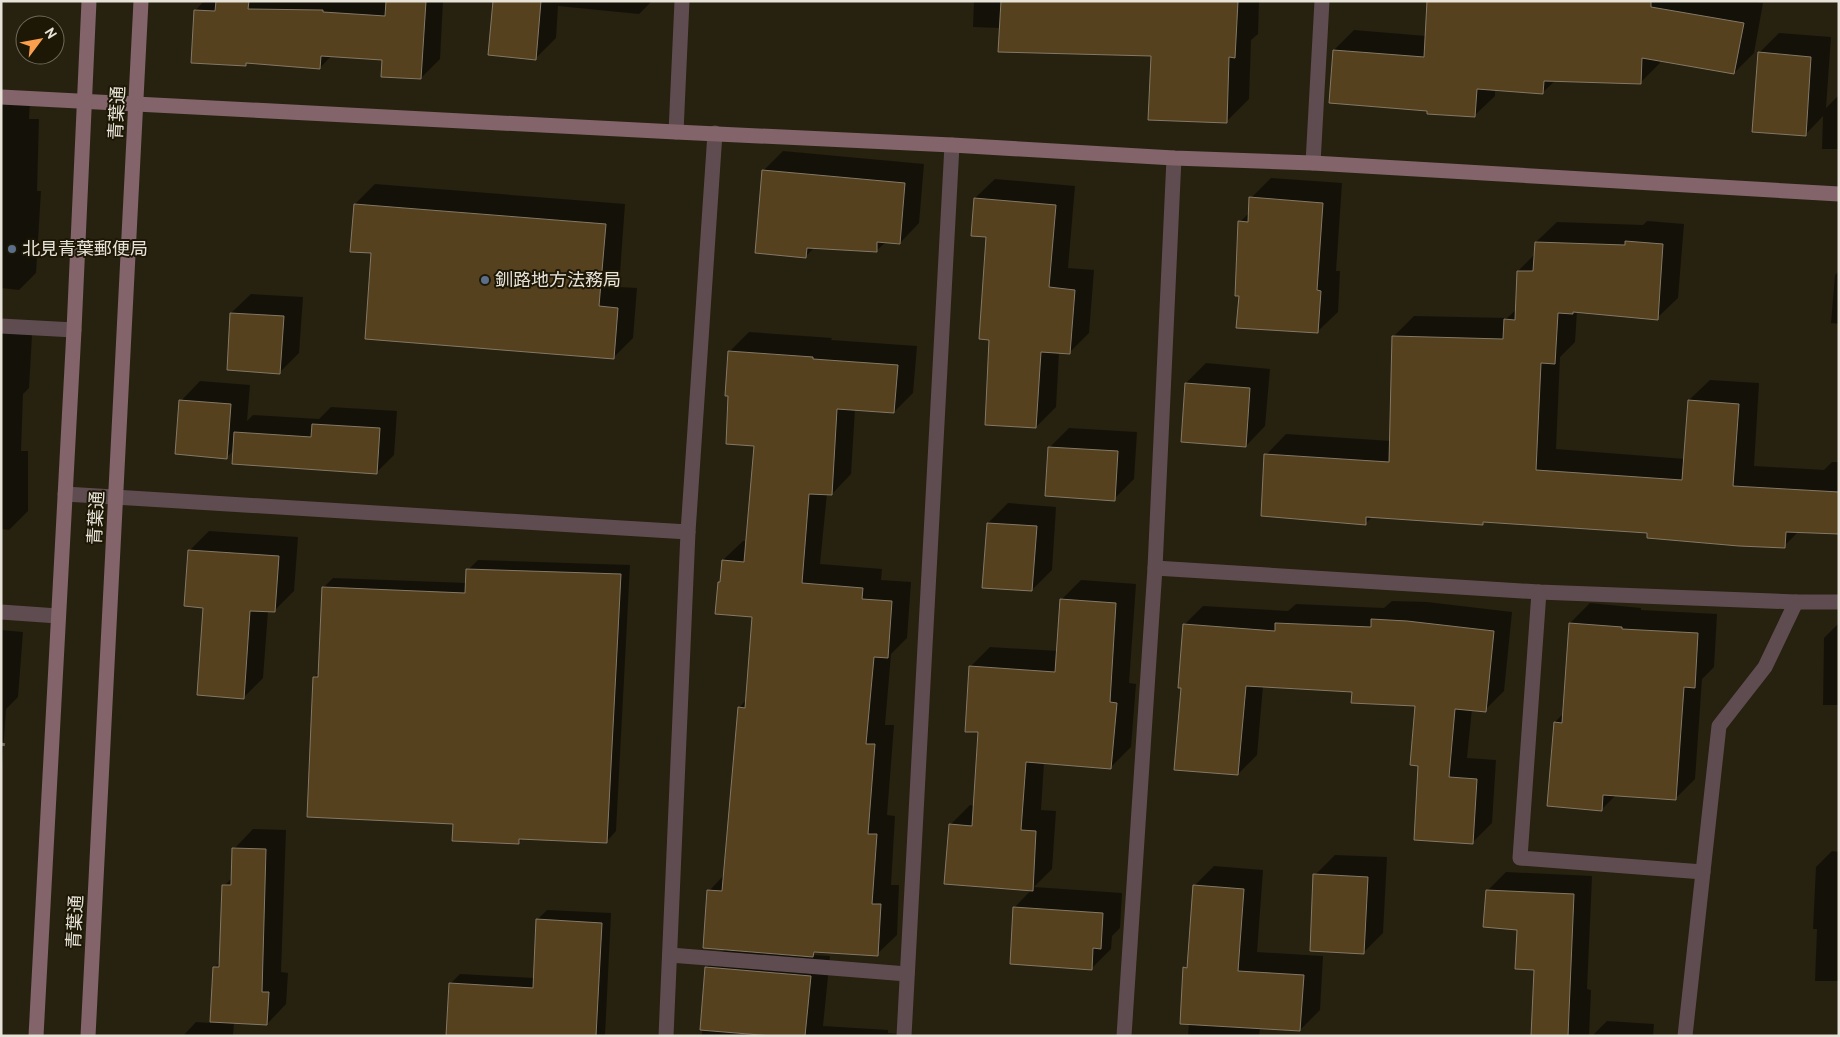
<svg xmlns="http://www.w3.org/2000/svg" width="1840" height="1037" viewBox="0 0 1840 1037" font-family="Overpass,'Noto Sans JP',sans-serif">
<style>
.shadow{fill:#0007}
.building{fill:#56411e;stroke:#847866}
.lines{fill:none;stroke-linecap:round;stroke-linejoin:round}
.path{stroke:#6c6758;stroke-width:3;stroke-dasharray:4 4;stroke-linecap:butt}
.lane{stroke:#5f4c50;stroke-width:15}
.street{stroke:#5f4c50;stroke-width:15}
.secondary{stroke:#82646a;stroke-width:15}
.service-dot{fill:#5c6f8a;stroke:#1d1706;stroke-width:2}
.labels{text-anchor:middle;stroke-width:4;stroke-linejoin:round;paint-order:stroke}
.street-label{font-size:18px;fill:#e7e3d8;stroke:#1d1706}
.poi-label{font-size:18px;fill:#e7e3d8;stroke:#1d1706;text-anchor:start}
</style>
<rect width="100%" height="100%" fill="#27210f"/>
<g class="shadow">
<path d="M204,1h239l-3,58 -19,19 -38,-19 -51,-4 -12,13 -72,-6 -3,2 -50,-53z"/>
<path d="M494,1h158l-13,13 -81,-8 -2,32 -20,20z"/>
<path d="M974,1h285l-1,33 -7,6 -2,59 -23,23 -74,-67 -152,-27 -27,-1z"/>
<path d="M1429,1h321l13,2 -9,50 -20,20 -74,-13v3l-20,20 -84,-3 -14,13 -47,-3v6l-20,19 -46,-6 -95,-59 20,-20 72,6z"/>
<path d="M1779,33l52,4 -5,71 13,-13v54h-17l1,-33 -17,18 -47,-81z"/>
<path d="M1,100l29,1 -1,18h10l-2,72h4l-5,82 -17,17 -18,-2z"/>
<path d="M783,151l141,13 -5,59 -19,20 -14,-1 -10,9 -61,-4 -10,10 -42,-86z"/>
<path d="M1271,178l71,5 -6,88h4l-2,41 -20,19 -78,-36v-73l10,-10 1,-14z"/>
<path d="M995,179l80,7 -7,82 26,2 -5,63 -20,20 -10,-1 -3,55 -20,20 -45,-89 -4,-102 -12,-38z"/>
<path d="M375,184l250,20 -6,83 18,1 -4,50 -20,20 -258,-154z"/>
<path d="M1647,221l37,3 -6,74 -21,20 -80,-7 -2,31 -15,15 -4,92 129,10 4,-59 21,-20 49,3 -5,83 70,4 8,-8h7v71l-40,-2 -15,15 -136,-14 -162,-12 -4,4 -109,-8 -8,8 -99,-69 20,-21 105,7 3,-105 20,-20 93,2 10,-9 1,-38 17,-17 1,-12 21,-20 86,3z"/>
<path d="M1839,271v53l-8,-1 4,-48z"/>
<path d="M251,294l52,3 -4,56 -19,19 -49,-59z"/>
<path d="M749,332l83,6 -1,2 86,6 -4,47 -19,19 -39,-3 -4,65 -19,20 -5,-1 -7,71 62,5 -1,11 30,2 -4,56 -16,16 -6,71h9l-7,90 8,1 -4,69h8l-2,50 -20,19 -60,-3 -4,4 17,1 -7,70 65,4v3l43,3h-229l4,-68 19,-19 -16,-58 16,-17 14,-166 8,-9 7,-83 -35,-34 2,-2 2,-20 20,-19h4l9,-97 -27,-92z"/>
<path d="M1,333l31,2 -3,53 -6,6 -2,57h7v60l-19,19 -8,-1z"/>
<path d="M1206,363l64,6 -5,57 -19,20 -60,-63z"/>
<path d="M200,381l50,4 -3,36 6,-6 66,4 12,-12 66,4 -3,44 -18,18 -142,-23 -8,8 -45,-57z"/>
<path d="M1069,428l68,4 -3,47 -20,20 -65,-51z"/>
<path d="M1008,503l48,4 -4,63 -20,20 -44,-67z"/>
<path d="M209,531l89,6 -4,54 -20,20h-6l-5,67 -20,20 -38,-92 -16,-55z"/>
<path d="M478,560l152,5 -14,266 -9,10 -84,-3 -4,4 -65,-19 -140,-146 6,-5 3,-84 10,-10 134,5 1,-13z"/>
<path d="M1081,580l55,4 -7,99 7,1 -5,63 -20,20 -67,-5 -3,48 15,1 -4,58 -18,18 88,6 -2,35 -8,8 -1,13 -20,20 -80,-6 4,-56 17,-18 -82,-64 20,-20 5,1 4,-75 -9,-64 20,-20 68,4 3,-51z"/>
<path d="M1392,601l35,1 85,10 -8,79 -19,19 -13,-1 -5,49 29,2 -4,63 -19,19 -53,-77 -4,-60 -63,-14 -90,-5 -6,69 -19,19 -56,-87 2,-62 19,-19 85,5 8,-7 88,4z"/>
<path d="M1590,603l51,5v2l76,4 -3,53 -12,12 -7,100 -20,20 -59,-4 -14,14 -47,-87 9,-9 6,-90z"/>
<path d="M1839,623v82h-16l1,-67z"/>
<path d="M1,630l22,2 -5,65 -12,12 -5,72z"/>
<path d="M253,829l33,1 -5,142 7,1 -2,31 -19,20 -33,-2 -1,14h-50l13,-14 15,1 3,-55 7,-7 3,-75 9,-9 1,-28z"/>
<path d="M1832,851l7,1v129h-24l2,-52h-4l3,-62z"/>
<path d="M1335,855l52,2 -4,76 -19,19 -49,-77z"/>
<path d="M1214,866l49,4 -6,82 66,4 -3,54 -20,20 -40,-2 -1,8h-71l1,-13 -4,-55 3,-4 6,-78z"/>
<path d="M1506,872l86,4 -5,113 4,1 -2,46h-56l3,-67 -18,-41 -30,-38z"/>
<path d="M547,910l64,3 -6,123h-158l3,-52 10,-10 74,4 3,-58z"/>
<path d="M1607,1021l47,3 -1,12h-61z"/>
</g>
<g class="building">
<path d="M216,1h33l-1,8 75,1v2l62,4 1,-15h40l-5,78 -40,-2 1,-17 -61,-4 -1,13 -74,-6v3l-55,-3 3,-53 21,1z"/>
<path d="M493,1h48l-5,59 -48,-5z"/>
<path d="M1001,1h237l-3,57 -6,-1 -2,66 -79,-3 3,-64 -153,-4z"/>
<path d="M1427,1h224v6l93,16 -10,51 -92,-16 -1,26 -97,-3 -1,13 -66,-5 -2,28 -48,-3v-3l-98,-8 4,-53 91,7z"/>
<path d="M1758,52l53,5 -5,79 -54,-4z"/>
<path d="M762,170l143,13 -5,61 -23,-2v10l-70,-4 -1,10 -51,-5z"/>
<path d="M1249,197l74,6 -6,87 4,1 -3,42 -82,-5 3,-32h-4l3,-75 10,1z"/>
<path d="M974,198l82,7 -7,82 26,3 -5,64 -29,-2 -5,76 -51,-3 4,-85 -10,-1 7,-102 -15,-1z"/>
<path d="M354,204l252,20 -7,82 19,2 -4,51 -249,-20 6,-86 -21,-1z"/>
<path d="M1625,241l38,3 -5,76 -85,-8v2l-15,-1 -3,51 -14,-1 -5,107 146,10 6,-80 51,4 -6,82 106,6v42l-53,-2 -1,16 -46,-2 -92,-8v-5l-164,-11v3l-117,-8v8l-105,-9 3,-62 125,8 3,-126 111,3 1,-20 11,1 2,-49h16l2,-29 90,3z"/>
<path d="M230,313l54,3 -4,58 -53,-4z"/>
<path d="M728,351l85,6v2l85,6 -4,48 -57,-4 -5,86 -23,-1 -7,89 61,5 -1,11 30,2 -4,57 -14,-1 -8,87h9l-7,90h9l-5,70h9l-3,52 -64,-4 -1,5 -110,-9 4,-58 15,1 16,-184 7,1 7,-91 -37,-3 3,-32h2l2,-22 22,2 10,-116 -28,-2 2,-48h-3z"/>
<path d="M1185,383l65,5 -4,59 -65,-5z"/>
<path d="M179,400l52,4 -4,55 -52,-5z"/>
<path d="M312,424l68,4 -3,46 -145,-10 2,-32 77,5z"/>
<path d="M1048,447l70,4 -3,50 -70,-5z"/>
<path d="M987,523l50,3 -5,65 -50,-3z"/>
<path d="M188,550l91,6 -4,56 -25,-1 -6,88 -47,-4 6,-87 -19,-2z"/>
<path d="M466,569l155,5 -14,269 -88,-4v5l-67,-3 1,-17 -146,-7 6,-140h5l4,-90 143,6z"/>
<path d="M1060,599l56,4 -6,99 7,1 -6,66 -85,-7 -5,68 15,1 -3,60 -89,-7 5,-60 23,2 6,-94h-13l4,-66 86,6z"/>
<path d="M1371,619l36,2 87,10 -8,81 -31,-3 -6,68 28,2 -4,65 -59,-4 4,-74 -8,-1 5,-59 -64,-3 1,-11 -106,-6 -8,89 -64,-5 7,-82h-3l5,-64 92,7v-8l96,4z"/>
<path d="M1569,623l53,4v2l76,4 -3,55 -11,-1 -8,113 -73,-5 -1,16 -55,-5 7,-84 8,1z"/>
<path d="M232,848l34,1 -4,143h7l-2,33 -57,-3 3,-55h6l3,-82h9z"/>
<path d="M1313,874l55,3 -4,77 -54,-3z"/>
<path d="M1193,885l51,4 -6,82 66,4 -4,56 -120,-7 3,-57 4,1z"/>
<path d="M1486,890l88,4 -6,142h-37l3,-66 -19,-1 2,-39 -34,-3z"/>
<path d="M1013,907l90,6 -2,36 -8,-1 -1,22 -82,-6z"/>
<path d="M536,919l66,4 -6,113h-150l3,-53 84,5z"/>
<path d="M705,967l106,9 -6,60h-33l-72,-6z"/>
</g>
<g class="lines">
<path class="path" d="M1,744l6,1"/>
<path class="lane" d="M670,955l237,19"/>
<g class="street">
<path d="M676,132l6,-131"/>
<path d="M1313,163l9,-162"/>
<path d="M1,326l73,4"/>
<path d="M65,494l623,38"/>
<path d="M1155,568l384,24 257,10h43"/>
<path d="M1539,592l-19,266 183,14"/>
<path d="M1,612l57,4"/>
<path d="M666,1036l22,-504 27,-399"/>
<path d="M904,1036l48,-891"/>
<path d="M1124,1036l31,-468 19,-410"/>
<path d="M1685,1036l34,-310 46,-59 31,-65"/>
</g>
<g class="secondary">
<path d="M1,97l675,35 276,13 222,13 139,5 526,31"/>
<path d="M36,1036l38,-706 15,-329"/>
<path d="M88,1036l53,-1035"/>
</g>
</g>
<g class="service-dot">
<circle cx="12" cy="249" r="5"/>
<circle cx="485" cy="280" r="5"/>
</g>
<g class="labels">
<g class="street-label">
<text transform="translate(117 113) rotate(-87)" y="6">青葉通</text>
<text transform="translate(96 518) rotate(-87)" y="6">青葉通</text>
<text transform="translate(75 922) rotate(-87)" y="6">青葉通</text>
</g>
<g class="poi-label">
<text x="22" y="255">北見青葉郵便局</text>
<text x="495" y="286">釧路地方法務局</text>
</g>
</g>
<rect width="1840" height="1037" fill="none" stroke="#e7e3d8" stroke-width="5"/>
<g transform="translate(40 40) rotate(58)"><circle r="24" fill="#1d1706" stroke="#6e695a"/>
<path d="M0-4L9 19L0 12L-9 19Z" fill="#fa9f4e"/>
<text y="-8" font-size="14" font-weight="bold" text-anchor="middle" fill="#e7e3d8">N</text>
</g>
</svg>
